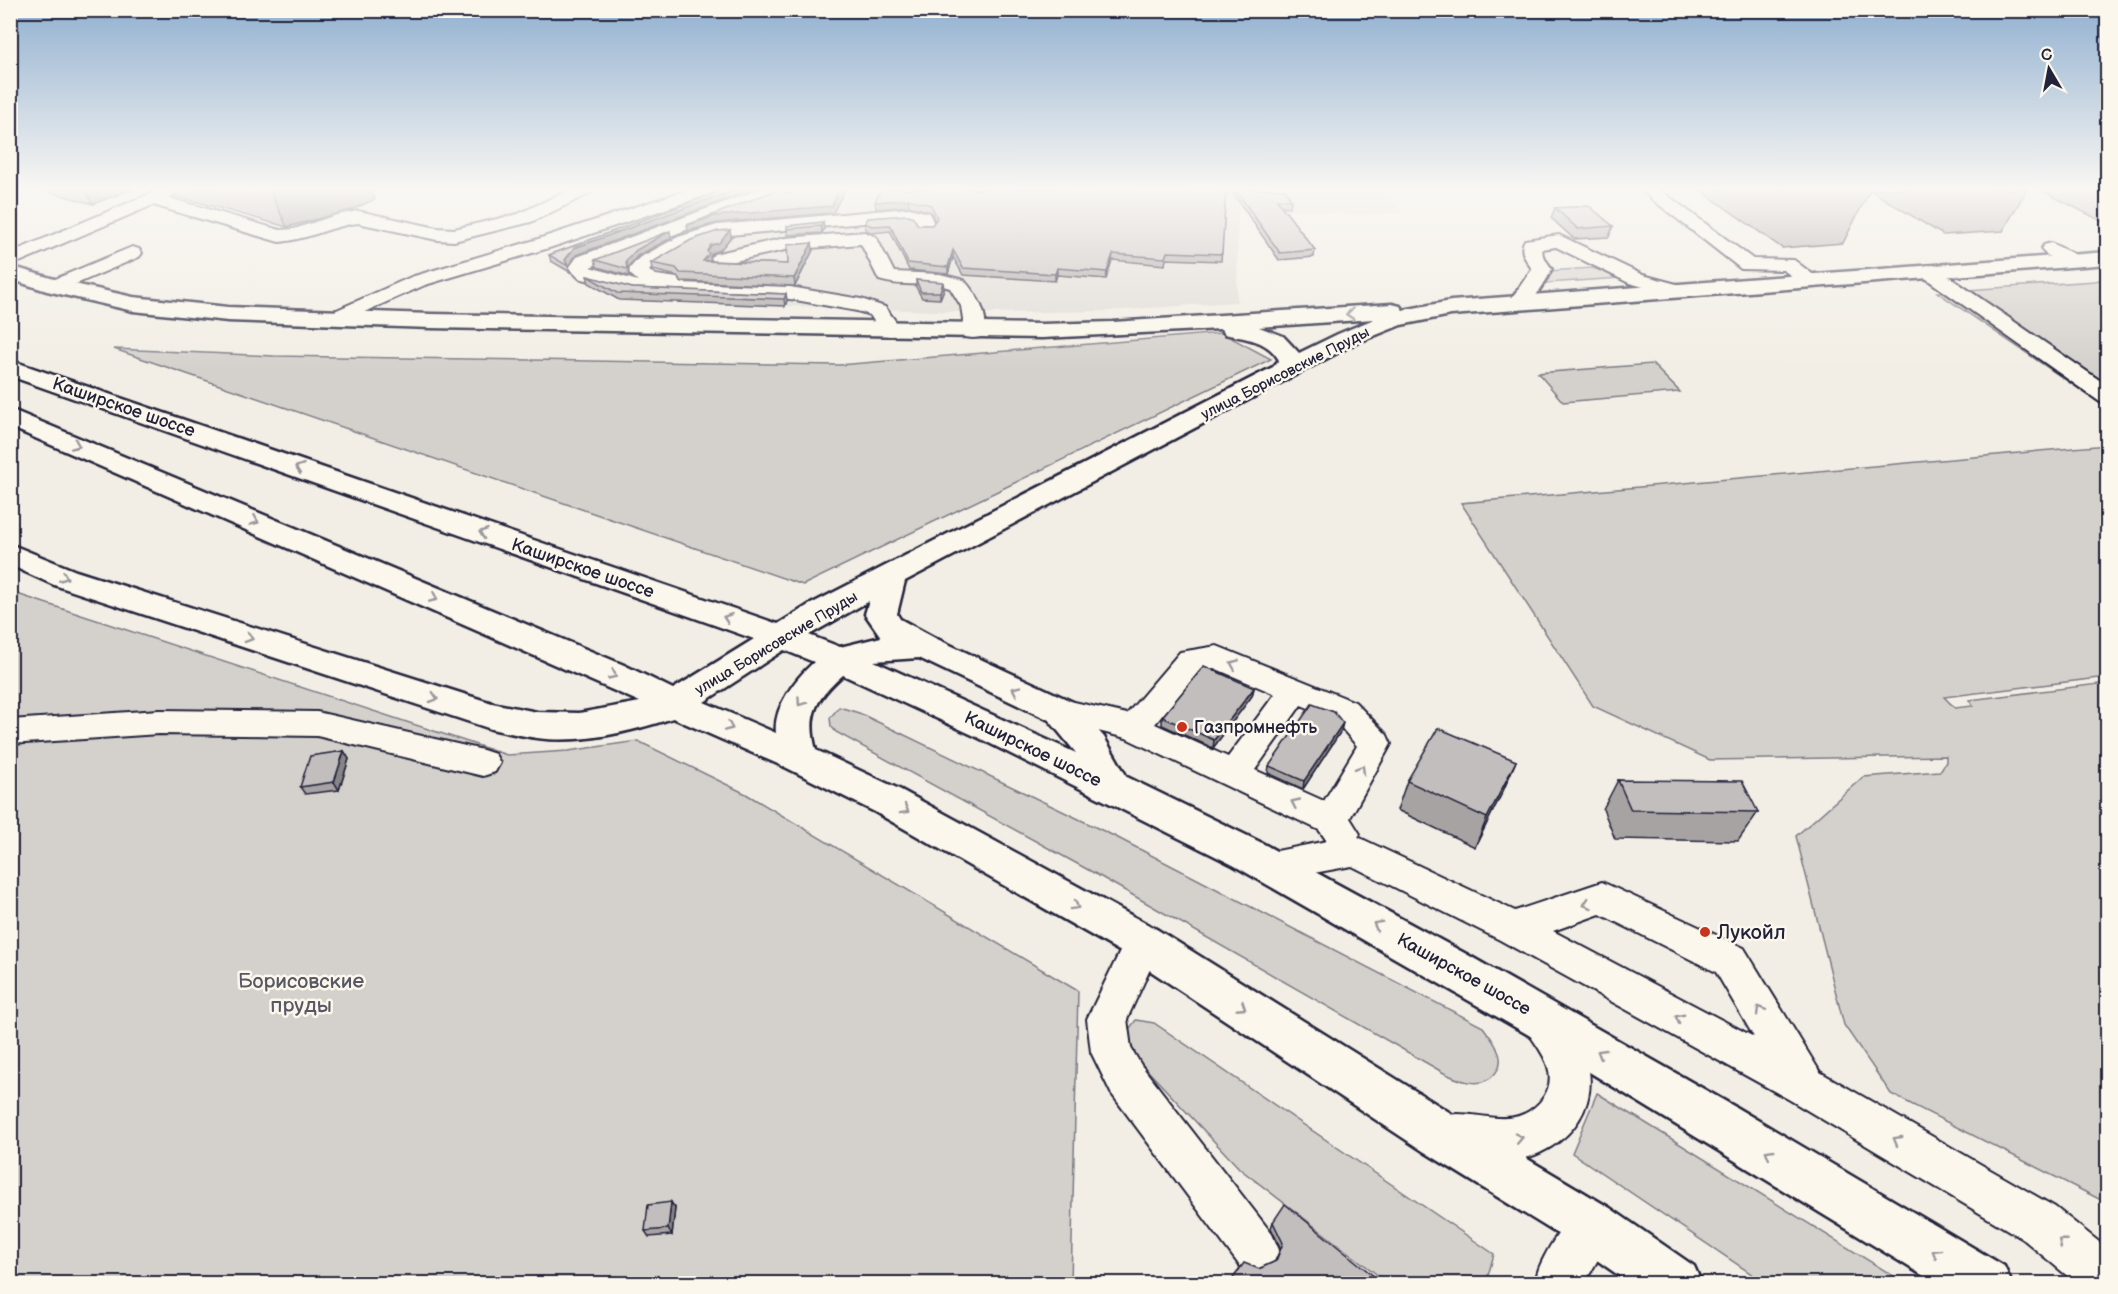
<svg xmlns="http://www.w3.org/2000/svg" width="2118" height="1294" viewBox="0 0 2118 1294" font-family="'Balsamiq Sans',sans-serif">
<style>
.built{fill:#e0dcd6}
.green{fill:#d4d1cc;stroke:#7b7a84;stroke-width:1.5}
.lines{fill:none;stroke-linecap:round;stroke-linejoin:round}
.minor-casing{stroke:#22223b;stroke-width:4}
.major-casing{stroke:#22223b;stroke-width:5}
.minor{fill:#fbf7ec;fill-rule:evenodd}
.major{fill:#fbf7ec;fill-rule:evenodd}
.wall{fill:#a7a3a3;stroke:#22223b;stroke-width:1.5}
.shaded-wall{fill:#888585;stroke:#22223b;stroke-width:1.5}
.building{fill:#c2bebe;stroke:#22223b;stroke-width:1.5}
.oneway{stroke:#99979c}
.poi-dot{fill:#c8321e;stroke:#fbf7ec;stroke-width:2}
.labels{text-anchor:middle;stroke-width:5;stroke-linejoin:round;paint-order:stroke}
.far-street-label{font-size:15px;fill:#22223b;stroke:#fbf7ec}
.street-label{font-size:18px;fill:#22223b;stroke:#fbf7ec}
.poi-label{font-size:18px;fill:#22223b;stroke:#fbf7ec;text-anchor:start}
.near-poi-label{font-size:21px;fill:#22223b;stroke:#fbf7ec;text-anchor:start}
.near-park-label{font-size:21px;fill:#575766;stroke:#fbf7ec}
</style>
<rect width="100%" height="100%" fill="#f2eee5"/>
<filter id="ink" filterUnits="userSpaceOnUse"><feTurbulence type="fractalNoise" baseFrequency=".0167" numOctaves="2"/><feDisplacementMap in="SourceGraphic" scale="12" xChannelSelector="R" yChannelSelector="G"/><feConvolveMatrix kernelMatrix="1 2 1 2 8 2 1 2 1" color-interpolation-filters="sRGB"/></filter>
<g filter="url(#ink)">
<path class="built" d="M745,189h634l24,23 -45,3 -120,-10 -1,97 -129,9 -120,2 -370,-13 -67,-39z"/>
<g class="green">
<path d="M1592,268l29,10 -74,5 2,-12z"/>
<path d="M2107,278v130l-170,-116 158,-11z"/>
<path d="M1222,333l49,26 -468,226 -689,-236 160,7 565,9z"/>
<path d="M1652,364l28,28 -117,10 -25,-29z"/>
<path d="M2107,445v232l-163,20 11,11 18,-2 -4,-6 138,-17v520l-216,-109 -47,-69 -48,-189 67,-59 77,-6 6,-9v-6l-236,4 -117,-54 -132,-203z"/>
<path d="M11,592l496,163 61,-4 70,-10 108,53 332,197 -7,292 -1060,1z"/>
<path d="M839,707l20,6 257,124 367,190c5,7 12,15 15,24 3,6 3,12 0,18 -12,22 -36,13 -54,4l-350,-200 -258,-141 -5,-6 -1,-8z"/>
<path d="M1136,1020l18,3 340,231 -8,29h-98l-148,-114 -105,-112 -9,-24z"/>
<path d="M1597,1093l308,190h-140l-193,-130z"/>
</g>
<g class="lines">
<defs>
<g id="minor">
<path d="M161,189h17l2,2 -11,7 111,32 14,-1 42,-14 22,-4 79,17 17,1 64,-15 53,-25h23l-3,4 -60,29 -77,19 -17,-1 -79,-17c-27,3 -51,17 -79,19l-126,-37 -143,61v-13z"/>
<path d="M690,189h26l-3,4 -164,55 -124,37 -81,36 -7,2 -7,-2 -4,-4 4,-4 81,-36 124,-37z"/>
<path d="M760,189h15l2,3 -3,4 -184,71 48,14 -9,-8 1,-5 9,-10 39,-21 39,-12 192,-17 20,5 6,13 -2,4h-14l-5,-9 -6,-2 -189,17 -27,9 -39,21 -4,5 7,4 21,3 3,5 110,4 71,12 24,8 17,23 -3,5 -8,1 -8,-1 -13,-20 -13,-4 -67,-12 -156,-6 -55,-15 -10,-10 8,-11z"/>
<path d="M1639,189h20l94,70 41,1 25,19 -3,4h-14l-19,-13 -42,-1z"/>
<path d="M865,232l11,5 18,35 46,2 24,6c12,14 29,38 17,57l-8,1 -8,-1 -3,-5 1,-13 -2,-13 -11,-18c-22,-7 -47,0 -71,-8l-18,-36 -76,6 -64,14 -7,-2 -3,-4 3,-4 71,-16z"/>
<path d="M1559,235l84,40 41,11 3,4 -3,4 -7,2 -48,-13 -73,-36 -14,2 1,7 9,13c-4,9 -18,32 -26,37 -4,3 -10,1 -14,0l-3,-4 23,-33c-6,-9 -14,-19 -7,-29z"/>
<path d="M2051,243l27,13 3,4 -3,4c-12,3 -29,-5 -37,-15l3,-4z"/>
<path d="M132,247l7,2 3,4 -3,4 -77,33h-14l-3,-4 3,-4z"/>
<path d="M1928,265l7,2 173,119v18l-8,-2 -179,-127 -3,-4 3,-4z"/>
<path d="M1217,646l138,56 32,33 4,9 -41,74 10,16 -2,3 157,74 87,-29 142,66 76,124 235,135 53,42v35h-31l-54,-45 -233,-139 -290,-160 -148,-74 -82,15 -13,-4 -5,-11 5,-11 70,-14 -8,-11 -193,-92 -76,-19 -5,-8 5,-8 11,-4 66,15 53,-62zM1214,668l61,26 -47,63 -73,-33 45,-54zM1301,705l32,13 24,28 -33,55 -69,-31zM1600,914l116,58 38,65 -201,-106z"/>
<path d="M159,710l158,2 166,38 12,4 5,9 -5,9 -12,4 -166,-40 -158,-2 -149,10v-24z"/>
<path d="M1143,926l13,5 6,12 -35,76 4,29 10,17 131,169 7,16 -7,16 -16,7 -16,-7 -129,-173 -20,-41 -4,-33 43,-88z"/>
<path d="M1543,1004c17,7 26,19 35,35 33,60 -7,114 -70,123 -22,3 -49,-4 -68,-12l-7,-15 7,-15c5,-2 11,-6 17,-6 31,0 58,15 83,-12 9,-10 12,-22 8,-35 -4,-15 -18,-29 -25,-44l6,-13z"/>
<path d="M1592,1203l16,7 7,16 -7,16 -24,42h-48c-2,-17 27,-60 39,-72 4,-5 11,-7 17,-9z"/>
</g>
<path id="major" d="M2108,252v12l-657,51 -50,10 -47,19 -449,237 -8,33 3,5 35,19 138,64 31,35 23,40 133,65 208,113 269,153 267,158 8,18h-75l-410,-250 -294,-169 -256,-128 -134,-62c-26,23 -37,39 -27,75l85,40 257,140 299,187 153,91 84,58 8,18h-71l-57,-40 -151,-93 -295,-195 -253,-144 -88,-44 -114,-50c-43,14 -91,26 -136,20 -16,-2 -31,-6 -46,-9l-437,-144 -44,-20v-21l66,27 416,132 45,9 42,1 61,-11 -630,-275v-18l614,256 49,24 81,-50 -744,-263v-16l768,264 29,-18 466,-239 6,-7c-12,-21 -34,-21 -54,-26l-4,-5 -179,9 -611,-10 -203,-7 -95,-10 -86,-20 -37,-12v-13l51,15 72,16 95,10 203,7 611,10 71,-2 279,-18 8,2 3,4 48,-9zM1374,319l-36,15 -39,19 -16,-17 -24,-9zM869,601l-4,13 16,23 -41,10 -31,-12zM784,650l30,12c-18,16 -41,45 -38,71l-72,-31zM919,658l130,62 27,33 -202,-92z"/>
</defs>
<use href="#minor" class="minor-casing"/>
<use href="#major" class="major-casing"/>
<use href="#minor" class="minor"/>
<use href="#major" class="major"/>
</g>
<g class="wall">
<path d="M39,189h93l-39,15z"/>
<path d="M173,189h198l4,10 -24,11 -64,17 -111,-31z"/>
<path d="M727,189h28l-179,66 -8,11 2,6 -19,-11 -2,-6z"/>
<path d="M881,189h345l-5,72 -55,-2 -1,6 -53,-5 -6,19 -49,-4 -2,6 -92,-6 -10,-18 -5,17 -39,-4 -19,-39 -17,2 -7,-3 -1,-7 67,2 3,-4 -4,-9 -22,-6 -33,3z"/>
<path d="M1230,189h55l6,11 -1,7 -9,-1 34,44 -1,7 -35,3z"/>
<path d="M1699,189h328l-24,42 -60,4 -73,-45 -27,53 -61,5z"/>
<path d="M2039,189h69v34h-3z"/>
<path d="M1555,208l58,18 -4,11 -35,2 -23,-21z"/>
<path d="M823,222l1,7 -2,4 -34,2 -1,-6z"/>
<path d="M730,230l1,7 -11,13 -8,3 -2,4 1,4 77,3 24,-21 1,7 -18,36 -114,-5 -4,-5 -25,-6 -1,-7z"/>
<path d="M671,238l-34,18 -9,12 1,8 -32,-9 -2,-7z"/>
<path d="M587,276l45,12 154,6 1,7 -2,5 -166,-6 -30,-17z"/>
<path d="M916,280l28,9 -4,10 -18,-1 -6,-11z"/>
<path d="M1254,688l-2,8 -39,52 -51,-23v-8z"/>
<path d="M1341,731l-38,58 -35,-16 1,-7z"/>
<path d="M344,751l5,8 -10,31 -34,4 -5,-7z"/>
<path d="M1516,761l-13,30 -28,56 -78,-37 10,-29z"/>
<path d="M1618,780l140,32 -20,29 -123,-2 -12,-30z"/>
<path d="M675,1208l-3,27 -23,2 -4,-6z"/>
<path d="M1273,1222l98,62h-141l1,-3 45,-20 5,-12 -10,-21z"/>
</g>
<g class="shaded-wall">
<path d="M84,189h48l-39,15z"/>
<path d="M269,189h102l4,10 -24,11 -64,17z"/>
<path d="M737,189h18l-179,66 -8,11 -3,-6 9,-12z"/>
<path d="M840,189h5l-12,24 -116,10 -29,8 -1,-6 28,-9z"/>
<path d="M908,199l1,7 -33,3 -1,-7z"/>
<path d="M823,222l1,7 -2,4 -1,-7z"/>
<path d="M730,230l1,7 -11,13 -8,3 -2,4 1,4h-8l4,-10 4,-6z"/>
<path d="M670,231l1,7 -34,18 -9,12 1,8 -3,-15 10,-11z"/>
<path d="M812,243l1,7 -18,36 -1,-8z"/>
<path d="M953,250v7l-5,17v-7z"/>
<path d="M1113,254l-1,6 -6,19 1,-7z"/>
<path d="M1057,268v7l-2,6v-7z"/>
<path d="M943,282l1,7 -4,10v-7z"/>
<path d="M786,294l1,7 -2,5 -1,-7z"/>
<path d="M1254,688l-2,8 -39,52 1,-8z"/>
<path d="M1343,723l-2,8 -38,58 1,-8z"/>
<path d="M344,751l5,8 -10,31 -5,-8z"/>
<path d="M1516,761l-13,30 -28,56 12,-29z"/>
<path d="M671,1202l4,6 -3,27 -4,-6z"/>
</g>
<g class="building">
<path d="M727,189h10l-163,59 -9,12 3,6 -19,-11z"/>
<path d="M776,189h4l11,5 3,-5h46l-8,17 -117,10 -28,9 87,-34z"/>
<path d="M881,189h345l-4,65 -55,-2 -2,6 -52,-4 -6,18 -50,-4 -2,6 -92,-6 -10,-18 -5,17 -40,-4 -18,-38 -18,1 -7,-3 3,-5 39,-3 5,1 6,9h14l5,-7 -6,-13 -23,-6 -33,3z"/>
<path d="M1235,189h50l6,11 -15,-1 39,51 -35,3z"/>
<path d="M1589,206l24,20 -35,3 -23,-21z"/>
<path d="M823,222l-2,4 -34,3v-3z"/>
<path d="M730,230l-11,13 -8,2 -4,6 2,3 -6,7 85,3 -1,-19 25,-2 -18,35 -114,-5 -4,-5 -25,-5 40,-23 27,-9z"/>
<path d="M670,231l-34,19 -10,11 1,8 -32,-9z"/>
<path d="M587,276l45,12 154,6 -2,5 -167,-6z"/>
<path d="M916,280l27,2 -3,10h-19z"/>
<path d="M1204,666l50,22 -40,52 -52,-23z"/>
<path d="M1312,704l22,8 9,11 -39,58 -35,-15z"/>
<path d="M1438,728l78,33 -29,57 -80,-37z"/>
<path d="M344,751l-10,31 -34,5 10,-31z"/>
<path d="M1618,780l124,1 16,31 -127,-2z"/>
<path d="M671,1202l-3,27 -23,2 3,-26z"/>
<path d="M1285,1204l90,73 -4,7h-137l-3,-3 13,-18 15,6 17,-8 7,-18 -10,-21z"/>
</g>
<defs><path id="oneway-chevron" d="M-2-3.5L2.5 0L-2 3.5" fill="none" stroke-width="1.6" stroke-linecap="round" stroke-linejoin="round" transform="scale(1.5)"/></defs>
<g class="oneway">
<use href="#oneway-chevron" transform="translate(1350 314) rotate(176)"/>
<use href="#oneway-chevron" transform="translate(76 445) rotate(23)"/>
<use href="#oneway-chevron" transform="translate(299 468) rotate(-161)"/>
<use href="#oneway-chevron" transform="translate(255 521) rotate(23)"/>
<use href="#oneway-chevron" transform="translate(483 533) rotate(-161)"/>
<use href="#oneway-chevron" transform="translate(64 577) rotate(22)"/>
<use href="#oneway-chevron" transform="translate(434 598) rotate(23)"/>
<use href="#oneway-chevron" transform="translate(727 618) rotate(-161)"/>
<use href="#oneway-chevron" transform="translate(249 638) rotate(18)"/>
<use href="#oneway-chevron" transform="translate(1234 664) rotate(-157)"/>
<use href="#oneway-chevron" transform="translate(613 675) rotate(25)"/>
<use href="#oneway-chevron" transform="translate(1016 690) rotate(-155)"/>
<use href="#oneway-chevron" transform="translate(434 698) rotate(18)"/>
<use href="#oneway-chevron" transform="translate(801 702) rotate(125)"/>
<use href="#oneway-chevron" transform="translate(729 727) rotate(23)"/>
<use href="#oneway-chevron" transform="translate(1361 769) rotate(-60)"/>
<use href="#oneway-chevron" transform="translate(1295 803) rotate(-155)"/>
<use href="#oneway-chevron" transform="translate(905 810) rotate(29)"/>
<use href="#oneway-chevron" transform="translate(1587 904) rotate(162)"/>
<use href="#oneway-chevron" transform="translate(1075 906) rotate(29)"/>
<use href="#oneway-chevron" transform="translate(1377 925) rotate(-151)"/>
<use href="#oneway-chevron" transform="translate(1242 1007) rotate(33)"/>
<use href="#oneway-chevron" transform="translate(1760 1010) rotate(-121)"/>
<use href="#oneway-chevron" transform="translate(1679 1018) rotate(-152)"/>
<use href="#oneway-chevron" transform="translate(1601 1053) rotate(-149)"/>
<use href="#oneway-chevron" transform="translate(1519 1138) rotate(-12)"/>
<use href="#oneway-chevron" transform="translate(1897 1140) rotate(-150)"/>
<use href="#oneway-chevron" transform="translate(1769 1153) rotate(-149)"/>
<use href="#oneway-chevron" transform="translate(2062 1242) rotate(-141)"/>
<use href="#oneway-chevron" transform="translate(1936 1253) rotate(-149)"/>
</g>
</g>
<linearGradient id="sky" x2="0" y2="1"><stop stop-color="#91b0d0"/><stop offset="0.51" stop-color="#f9f7f3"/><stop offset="1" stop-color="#f9f7f3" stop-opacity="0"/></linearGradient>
<rect width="2118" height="370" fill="url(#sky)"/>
<g class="poi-dot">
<circle cx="1182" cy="727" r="6"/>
<circle cx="1705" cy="932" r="6"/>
</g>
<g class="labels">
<g class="far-street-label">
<text transform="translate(1285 373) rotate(-27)" y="5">улица Борисовские Пруды</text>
<text transform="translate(776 643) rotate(-31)" y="5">улица Борисовские Пруды</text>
</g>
<g class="street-label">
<text transform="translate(124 407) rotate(19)" y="6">Каширское шоссе</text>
<text transform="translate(583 568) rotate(19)" y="6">Каширское шоссе</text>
<text transform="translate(1033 749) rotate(26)" y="6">Каширское шоссе</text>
<text transform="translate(1464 974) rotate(29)" y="6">Каширское шоссе</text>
</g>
<g class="poi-label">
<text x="1194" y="733">Газпромнефть</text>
</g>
<g class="near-poi-label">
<text x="1717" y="939">Лукойл</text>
</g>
<g class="near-park-label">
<text x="301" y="988">Борисовские<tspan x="301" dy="24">пруды</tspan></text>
</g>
</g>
<rect width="2118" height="1294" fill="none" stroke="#fbf7ec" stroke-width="36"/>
<rect x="18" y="18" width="2082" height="1258" fill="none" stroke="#22223b" stroke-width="2" filter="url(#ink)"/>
<g transform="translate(2049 69) rotate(350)" stroke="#fbf7ec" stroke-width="4.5" paint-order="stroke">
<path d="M0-4.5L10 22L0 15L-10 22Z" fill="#22223b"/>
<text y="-9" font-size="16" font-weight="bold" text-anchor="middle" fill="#22223b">С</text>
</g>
</svg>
